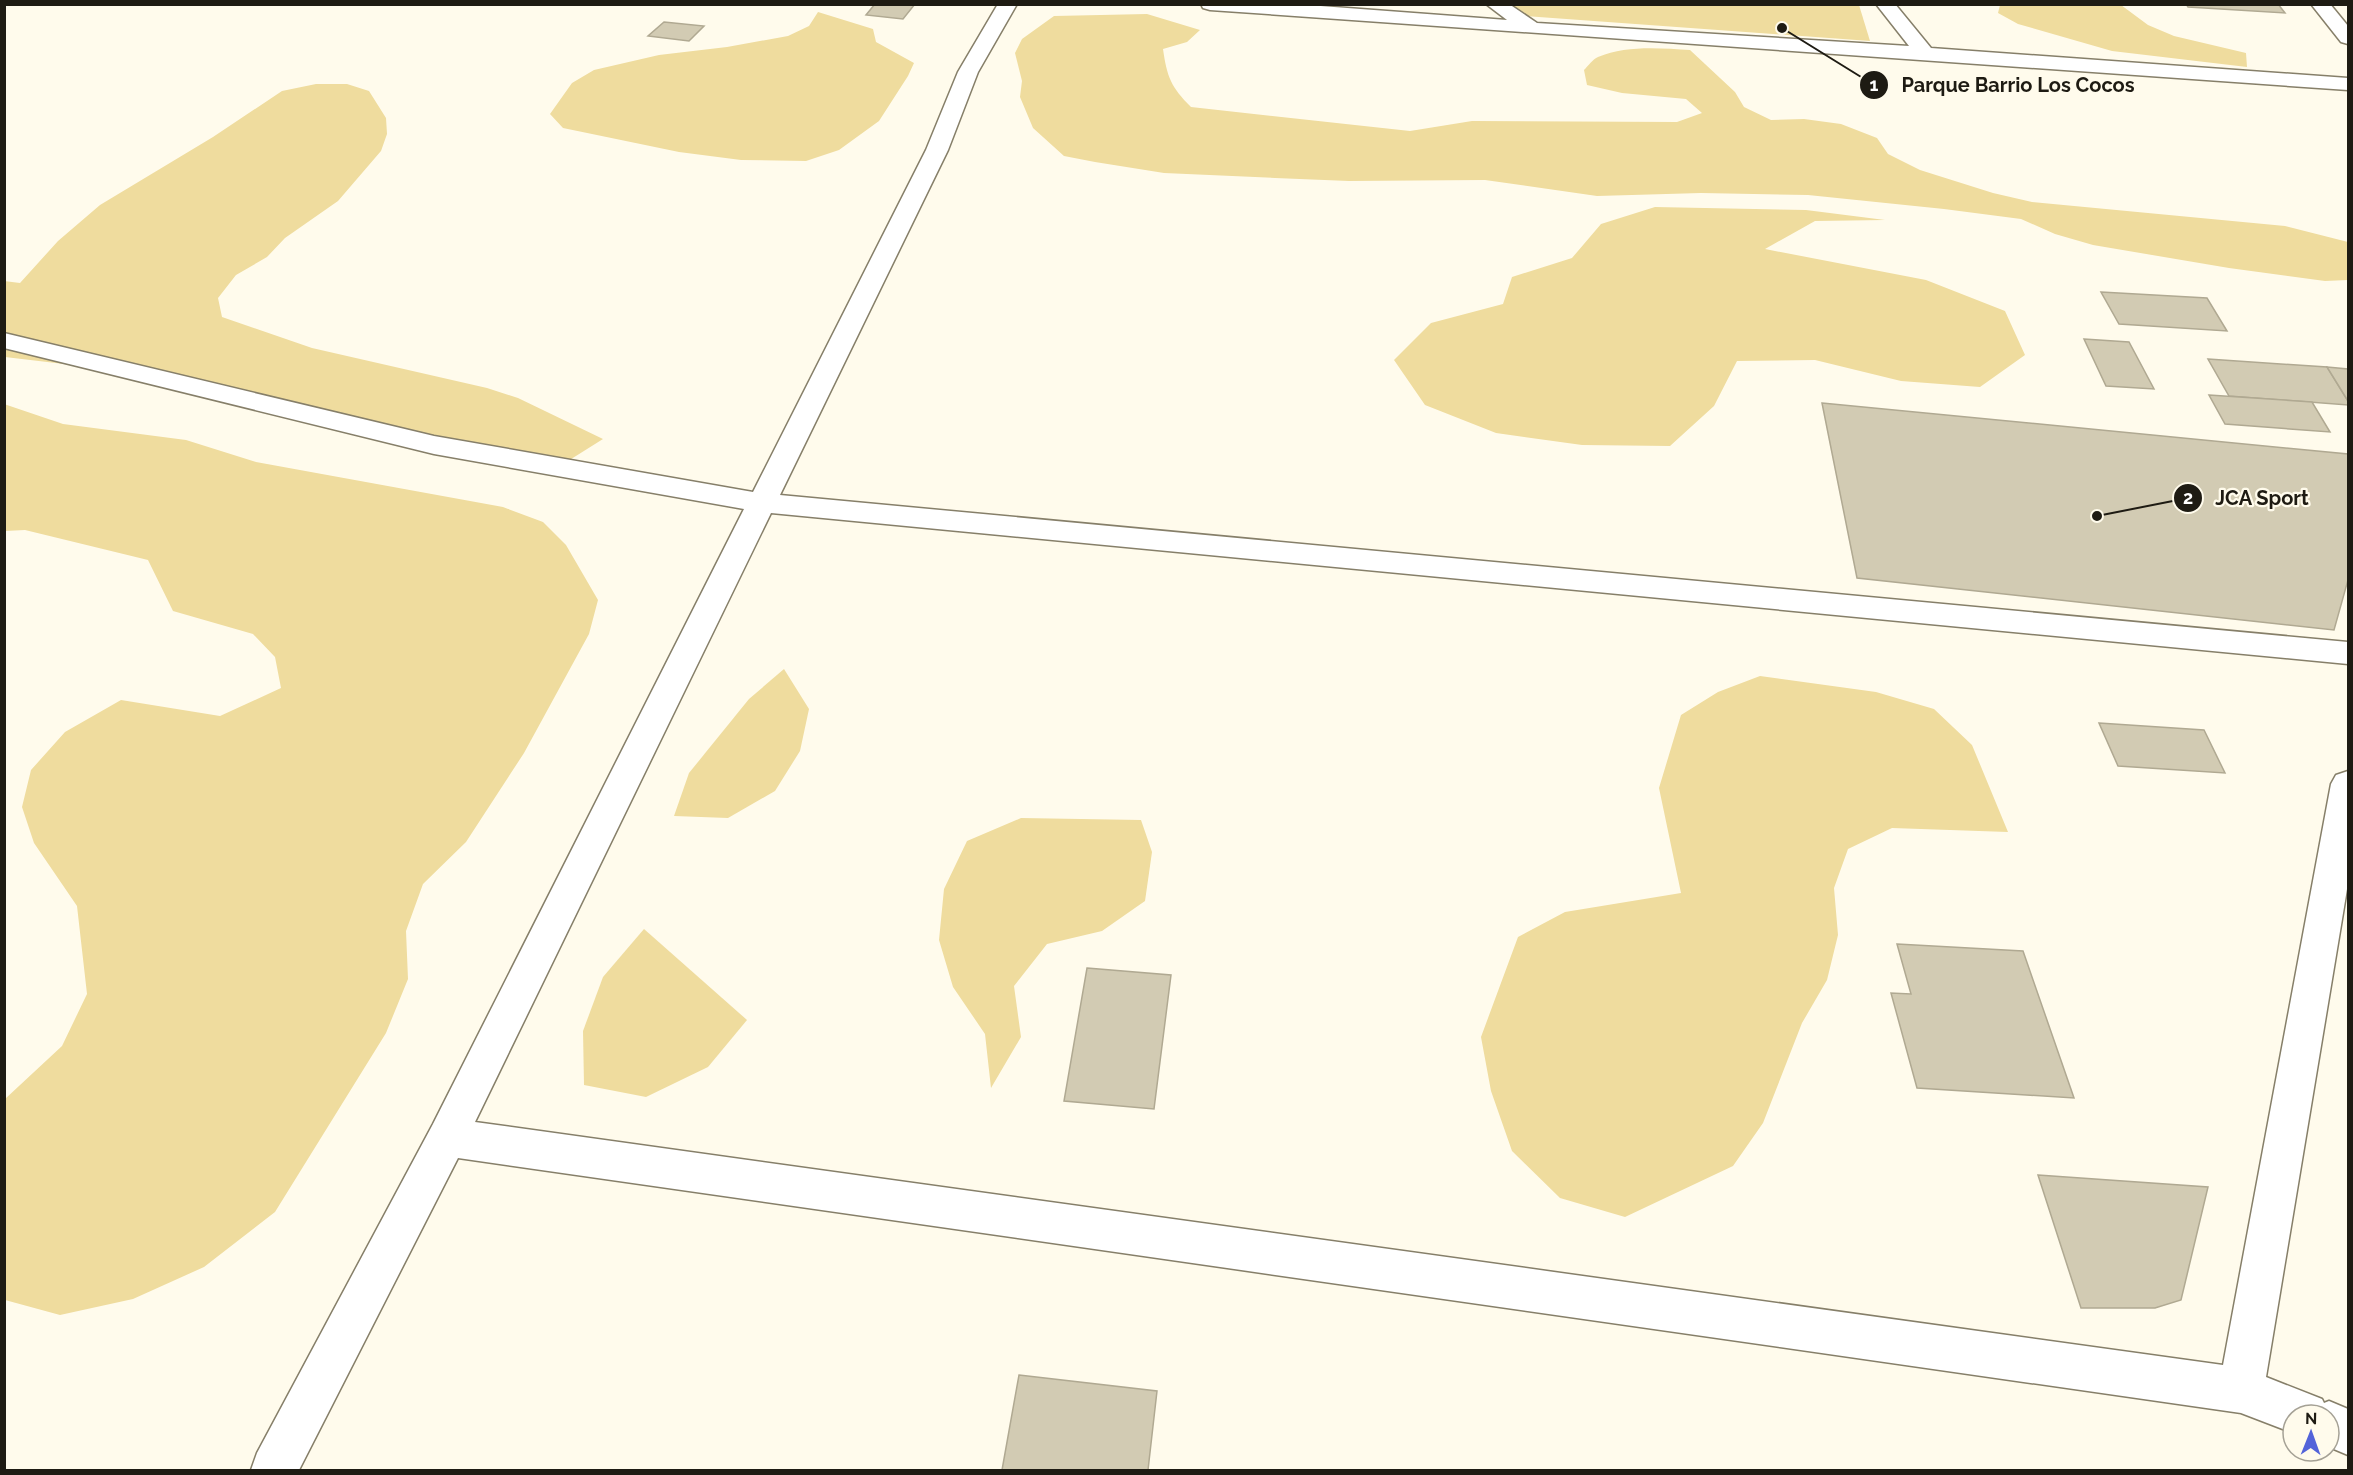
<svg xmlns="http://www.w3.org/2000/svg" width="2353" height="1475" viewBox="0 0 2353 1475" font-family="Raleway,sans-serif">
<style>
.green{fill:#efdc9e}
.building{fill:#d2cbb3;stroke:#b0a992;stroke-width:1.5}
.lines{fill:none;stroke-linecap:round;stroke-linejoin:round}
.minor-casing{stroke:#867f69;stroke-width:3}
.minor{fill:#fff;fill-rule:evenodd}
.leader{fill:none;stroke:#1e1b13;stroke-width:2}
.callout-dot{fill:#1e1b13;stroke:#fffbec;stroke-width:2}
.mark-label{font-size:18px;text-anchor:middle;font-weight:bold;fill:#fff}
.callout-label{font-size:20px;text-anchor:middle;font-weight:bold;fill:#1e1b13;stroke:#fffbec;stroke-width:4.5;stroke-linejoin:round;paint-order:stroke}
</style>
<rect width="100%" height="100%" fill="#fffbec"/>
<g class="green">
<path d="M1510,5h349l11,36 -345,-25z"/>
<path d="M2000,5h121l27,20 26,11 72,17 1,14 -135,-16 -94,-27 -20,-11z"/>
<path d="M818,12l55,17 3,13 38,21 -6,13 -29,45 -40,29 -33,11 -65,-1 -62,-8 -116,-24 -13,-14 22,-31 22,-13 65,-15 68,-8 61,-11 21,-10z"/>
<path d="M1147,14l53,16 -13,12 -24,7c4,28 8,38 28,58l219,24 62,-10 205,1 25,-9 -16,-14 -64,-6 -35,-8 -3,-15c4,-4 9,-11 14,-13 28,-12 62,-9 92,-7l45,42 9,15 27,13 33,-1 37,5 36,14 11,16 32,16 73,23 39,9 253,24 63,16v38l-23,1 -96,-13 -136,-23 -38,-11 -34,-15 -77,-10 -136,-14 -107,-2 -104,3 -112,-16 -136,1 -74,-3 -111,-5 -69,-11 -31,-6 -31,-28 -13,-31 2,-16 -7,-28 7,-14 32,-23z"/>
<path d="M316,84h31l22,7 17,27 1,16 -6,17 -43,50 -53,37 -18,19 -31,18 -18,23 4,19 90,31 175,40 31,10 85,41 -35,22 -98,-2 -82,-16 -31,-17 -251,-57 -101,-12 -1,-76 16,2 38,-42 42,-36 113,-68 69,-46z"/>
<path d="M1655,207l151,3 79,10 -70,1 -50,28 161,31 79,31 20,44 -45,32 -79,-6 -86,-21 -78,1 -23,45 -44,40 -88,-1 -86,-12 -71,-28 -31,-45 37,-37 72,-19 9,-27 60,-19 29,-34z"/>
<path d="M4,404l59,20 123,16 70,22 247,45 40,15 23,23 32,55 -9,34 -65,119 -58,89 -43,42 -17,47 2,48 -22,54 -111,179 -71,55 -71,32 -73,16 -55,-15v-201l57,-53 25,-52 -10,-88 -43,-63 -12,-36 9,-37 34,-38 56,-32 99,16 61,-28 -6,-31 -22,-23 -80,-23 -25,-51 -123,-30 -20,1z"/>
<path d="M784,669l25,40 -9,42 -25,40 -47,27 -54,-2 15,-43 60,-74z"/>
<path d="M1760,676l116,16 58,17 38,36 36,87 -116,-4 -44,21 -14,39 4,47 -11,45 -25,43 -39,100 -30,43 -108,51 -65,-19 -48,-47 -21,-60 -10,-54 37,-100 47,-25 116,-19 -22,-105 22,-73 37,-23z"/>
<path d="M1021,818l120,2 11,32 -7,49 -43,30 -55,13 -33,42 7,51 -30,51 -6,-54 -32,-47 -14,-47 5,-51 23,-48z"/>
<path d="M644,929l103,91 -39,47 -62,30 -62,-12 -1,-54 20,-54z"/>
</g>
<g class="building">
<path d="M875,4h40l-12,15 -37,-4z"/>
<path d="M2186,4h92l7,9 -97,-6z"/>
<path d="M664,22l40,4 -15,15 -41,-5z"/>
<path d="M2101,292l106,6 20,33 -108,-7z"/>
<path d="M2084,339l45,3 25,47 -48,-3z"/>
<path d="M2208,359l119,8 21,34v4l-119,-9z"/>
<path d="M2327,367l21,2v32z"/>
<path d="M2209,395l103,7 18,30 -105,-8z"/>
<path d="M1822,403l526,51v126l-14,50 -477,-52z"/>
<path d="M2099,723l105,7 21,43 -107,-7z"/>
<path d="M1897,944l126,7 51,147 -157,-10 -26,-95 20,1z"/>
<path d="M1087,968l84,7 -17,134 -90,-8z"/>
<path d="M2038,1175l170,12 -27,113 -26,8h-74z"/>
<path d="M1019,1375l138,16 -9,79h-146z"/>
</g>
<g class="lines">
<defs>
<g id="minor">
<path d="M998,4h19l-39,68 -30,78 -168,345 1568,147v22l-1577,-151 -296,609 1748,243 108,-581 5,-9 12,-4v112l-82,494 56,22 2,4 5,-2 19,8v46l-19,-8v-32h-36v18l-52,-20 -1783,-255 -159,312h-48l6,-17 176,-329 311,-615 -310,-55 -430,-106v-15l430,103 319,56 173,-342 32,-78z"/>
<path d="M1201,4h93l213,16 -21,-16h23l28,19 372,23 -33,-42h19l36,44 417,30v12l-1138,-80 -7,-2z"/>
<path d="M2311,4h19l18,22v18l-7,-2z"/>
</g>
</defs>
<use href="#minor" class="minor-casing"/>
<use href="#minor" class="minor"/>
</g>
<path class="leader" d="M1782 28L1874 85M2097 516L2188 498"/>
<g class="callout-dot">
<circle cx="1782" cy="28" r="6"/>
<circle cx="2097" cy="516" r="6"/>
<circle cx="1874" cy="85" r="15"/>
<circle cx="2188" cy="498" r="15"/>
</g>
<g class="mark-label">
<text x="1874" y="91">1</text>
<text x="2188" y="504">2</text>
</g>
<g class="callout-label">
<text x="2018" y="92">Parque Barrio Los Cocos</text>
<text x="2262" y="505">JCA Sport</text>
</g>
<rect width="2353" height="1475" fill="none" stroke="#1e1b13" stroke-width="12"/>
<g transform="translate(2311 1433) rotate(1)"><circle r="28" fill="#fffbec" stroke="#a5a195" stroke-width="1.5"/>
<path d="M0-4.5L10 22L0 15L-10 22Z" fill="#5363d9"/>
<text y="-9" font-size="16" font-weight="bold" text-anchor="middle" fill="#1e1b13">N</text>
</g>
</svg>
